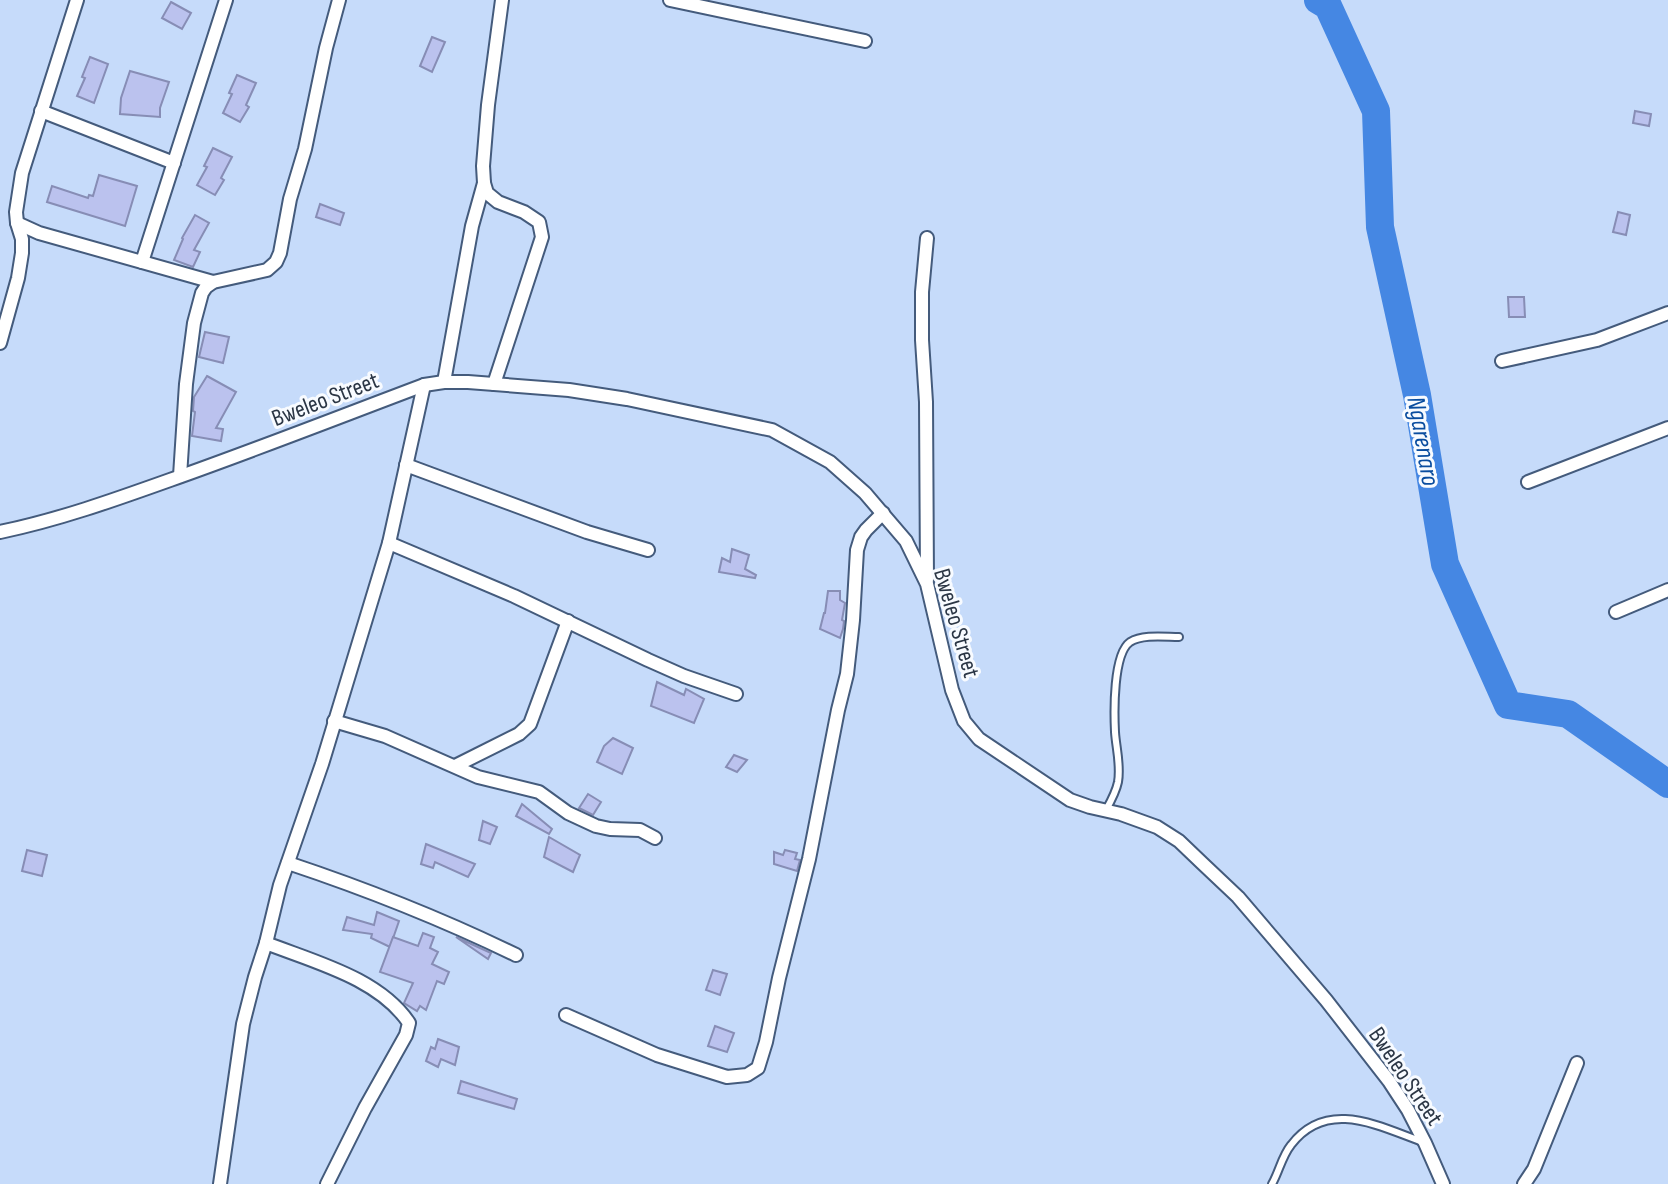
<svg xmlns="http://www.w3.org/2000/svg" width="1668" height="1184" viewBox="0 0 1668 1184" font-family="'Sofia Sans Condensed',sans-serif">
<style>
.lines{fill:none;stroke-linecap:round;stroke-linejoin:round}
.river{stroke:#4587e3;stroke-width:28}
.building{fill:#bbc2ee;stroke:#878db5;stroke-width:2}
.service-casing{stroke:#445b7c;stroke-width:10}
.minor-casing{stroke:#445b7c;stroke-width:16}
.service{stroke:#fff;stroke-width:6}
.minor{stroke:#fff;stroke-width:12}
.labels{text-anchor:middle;stroke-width:6;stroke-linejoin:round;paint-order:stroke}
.street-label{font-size:24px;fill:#2b3645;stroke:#f8fbff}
.water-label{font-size:26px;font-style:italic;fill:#0a4d9f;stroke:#f8fbff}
</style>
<rect width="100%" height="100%" fill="#c6dbfa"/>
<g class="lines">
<path class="river" d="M1318,0l10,6 48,105 4,116 37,168 28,169 63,141 60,9 100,70"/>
</g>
<g class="building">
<path d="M171,2l20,11 -9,16 -20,-11z"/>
<path d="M432,37l13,5 -13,30 -12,-6z"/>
<path d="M90,57l18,7 -14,39 -17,-7 8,-18 -3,-1z"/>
<path d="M130,71l39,11 -9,26v9l-40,-3 1,-16z"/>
<path d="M237,75l19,8 -10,22 3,2 -9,15 -17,-9 9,-19 -3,-1z"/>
<path d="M1635,111l16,3 -2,12 -16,-3z"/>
<path d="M213,148l19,9 -11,21 3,2 -9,15 -18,-10 10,-18 -3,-1z"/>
<path d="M99,175l38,11 -12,40 -78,-24 5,-16 36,12 1,-3 4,1z"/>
<path d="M320,204l24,9 -4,12 -24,-8z"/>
<path d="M1618,212l12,3 -4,20 -13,-3z"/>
<path d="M195,215l14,8 -15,27 6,2 -7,15 -19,-7 9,-21 -1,-1z"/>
<path d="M1508,297h16l1,20h-16z"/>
<path d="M205,332l24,5 -6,26 -24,-6z"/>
<path d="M207,376l29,16 -20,36 7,1 -2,12 -29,-5 3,-24 -2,-1 1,-14z"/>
<path d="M732,549l17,6 -4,14 11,6 -1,3 -36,-6 3,-14 8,4z"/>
<path d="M828,591h12v9l5,3 -3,17 2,1 -1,8 -3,9 -20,-9 4,-16h1z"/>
<path d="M657,682l27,13 2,-6 18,10 -10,24 -43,-17z"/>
<path d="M613,738l20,10 -11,26 -25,-12 7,-16z"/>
<path d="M734,755l13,5 -10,12 -11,-5z"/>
<path d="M588,794l13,8 -8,13 -14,-7z"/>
<path d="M522,804l30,25 -3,5 -33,-18z"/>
<path d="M483,821l14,6 -7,17 -11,-4z"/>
<path d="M549,837l31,18 -7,17 -29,-15z"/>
<path d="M426,844l49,20 -7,13 -33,-15 -2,6 -12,-4z"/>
<path d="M27,850l20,5 -5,21 -20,-5z"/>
<path d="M785,850l12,3 -2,6 5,1 -3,11 -23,-7v-12l9,3z"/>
<path d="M377,912l22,9 -9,26 -19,-9 1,-4 -29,-4 4,-13 27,8z"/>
<path d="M423,933l11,4 -4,11 8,4 -6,12 17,8 -5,12 -7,-3 -11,29 -6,-4 -3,5 -13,-8 9,-20 -33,-11 13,-35 25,9z"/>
<path d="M456,937l35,16 -3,6z"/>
<path d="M713,970l14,4 -7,21 -14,-5z"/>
<path d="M715,1026l19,7 -7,19 -19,-6z"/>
<path d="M438,1039l21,8 -4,18 -14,-6 -3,8 -12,-6 5,-14 4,2z"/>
<path d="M461,1081l56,18 -3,10 -56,-16z"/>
</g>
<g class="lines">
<defs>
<g id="service">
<path d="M1106,810c5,-9 10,-18 12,-28 3,-17 -2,-34 -3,-50 -1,-20 -2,-78 15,-90 13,-8 35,-5 49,-5"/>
<path d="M1272,1184c7,-12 10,-28 19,-39 36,-47 87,-19 132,-3"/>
</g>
<g id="minor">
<path d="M670,0l195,41"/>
<path d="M41,111l133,52"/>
<path d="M17,223l22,10 174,49"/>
<path d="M927,238l-5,54v48l4,62 1,178"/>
<path d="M142,262l84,-262"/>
<path d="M0,343l18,-65 4,-25v-14l-5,-16 -1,-11 6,-39 55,-173"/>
<path d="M1502,361l95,-21 71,-27"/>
<path d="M444,382l28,-156 12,-43"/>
<path d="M494,384l48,-147 -3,-15 -15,-10 -26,-10 -11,-9 -3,-10 -1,-17 5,-61 14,-105"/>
<path d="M406,465l181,67 61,18"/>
<path d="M180,476l6,-92 8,-61 8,-30 4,-6 7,-5 54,-12 9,-8 4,-9 10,-54 15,-50 21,-101 13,-48"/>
<path d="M1528,482l140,-54"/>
<path d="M0,532c58,-12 114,-32 170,-52 85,-30 169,-63 254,-95l20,-3h24l101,8 58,9 145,31 58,32 35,31 41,48 21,43 25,106 12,31 15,18 91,61 20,7 31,7 36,13 22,14 23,22 36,34 88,103 63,81 19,29 17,33 18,41"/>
<path d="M389,543l125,53 134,64 36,16 52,18"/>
<path d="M1616,612l52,-22"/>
<path d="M334,721l51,15 93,41 61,15 29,21 28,13 14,3 30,1 15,8"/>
<path d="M455,766l64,-32 11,-10 38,-103"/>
<path d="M288,863c78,26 154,56 228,92"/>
<path d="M266,943c48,19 113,35 143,80l-3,12 -41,73 -38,76"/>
<path d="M566,1015l91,40 70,22 20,-2 11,-7 8,-26 13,-64 30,-119 29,-149 9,-36 6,-54 4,-70 4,-13 5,-7 17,-17"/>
<path d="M220,1184l23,-160 12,-47 11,-34 14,-58 42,-121 67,-221 35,-158"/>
<path d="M1524,1184l10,-15 43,-106"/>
</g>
</defs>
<use href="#service" class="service-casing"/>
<use href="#minor" class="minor-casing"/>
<use href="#service" class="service"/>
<use href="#minor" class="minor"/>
</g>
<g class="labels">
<g class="street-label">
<text transform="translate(325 399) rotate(-21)" y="8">Bweleo Street</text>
<text transform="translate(957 623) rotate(74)" y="8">Bweleo Street</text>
<text transform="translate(1406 1076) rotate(56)" y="8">Bweleo Street</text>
</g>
<g class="water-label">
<text transform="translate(1424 441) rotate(80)" y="9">Ngarenaro</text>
</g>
</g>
</svg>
